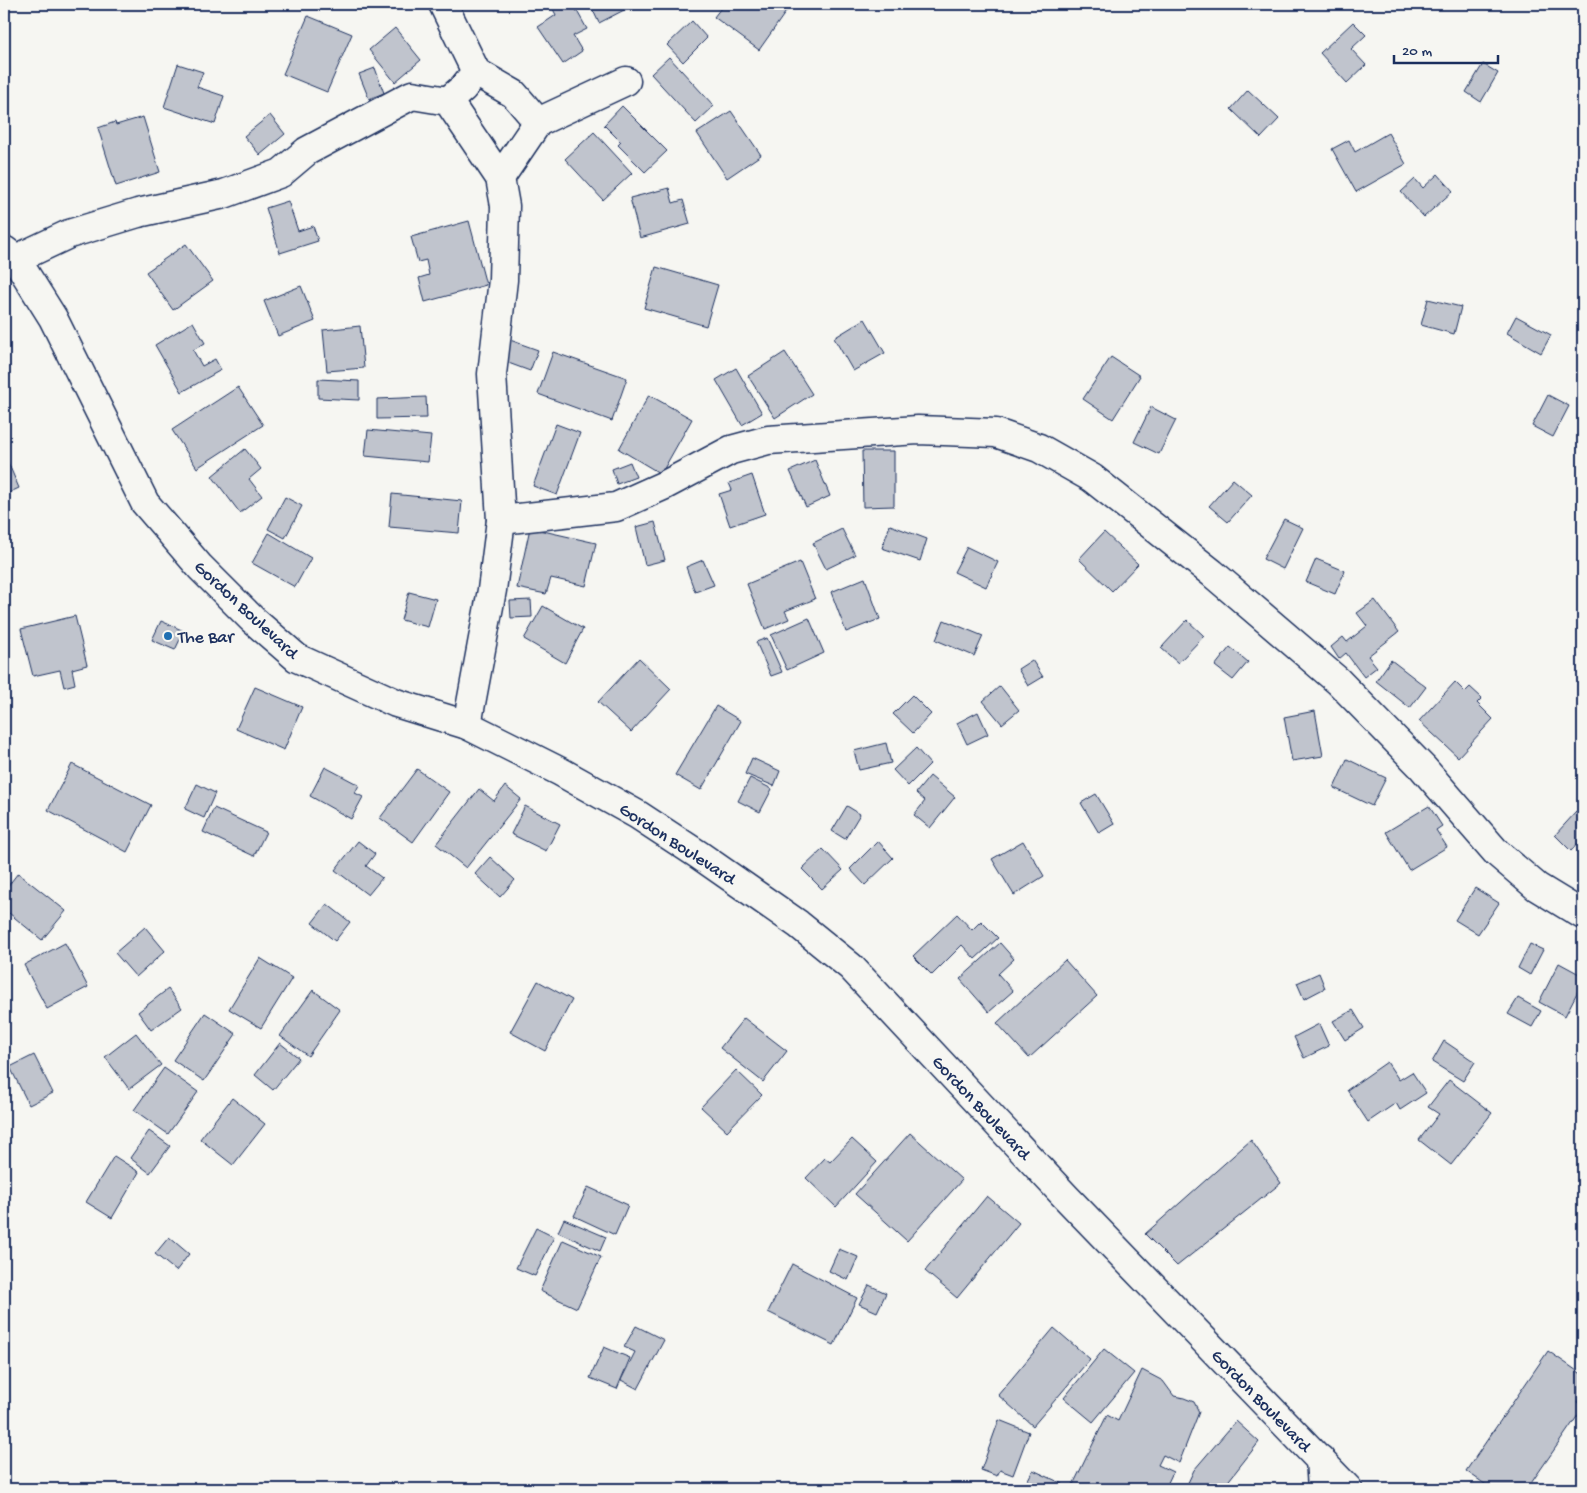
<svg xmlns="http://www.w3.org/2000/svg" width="1587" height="1493" viewBox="0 0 1587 1493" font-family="'Gochi Hand',sans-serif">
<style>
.building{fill:#c0c4cd;stroke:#1b2f5e}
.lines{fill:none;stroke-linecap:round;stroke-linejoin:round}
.street-casing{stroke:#1b2f5e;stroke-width:31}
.secondary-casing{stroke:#1b2f5e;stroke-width:31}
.street{stroke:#f6f6f2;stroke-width:28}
.secondary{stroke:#f6f6f2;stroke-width:28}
.poi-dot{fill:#1f6fb2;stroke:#f6f6f2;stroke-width:2}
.labels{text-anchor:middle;stroke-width:4.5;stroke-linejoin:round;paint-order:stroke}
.street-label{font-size:18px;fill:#1b2f5e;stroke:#f6f6f2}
.poi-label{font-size:18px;fill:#1b2f5e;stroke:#f6f6f2;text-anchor:start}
</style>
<rect width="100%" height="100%" fill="#f6f6f2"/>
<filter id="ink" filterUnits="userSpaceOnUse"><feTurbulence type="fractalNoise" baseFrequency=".02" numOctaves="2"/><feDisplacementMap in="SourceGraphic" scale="10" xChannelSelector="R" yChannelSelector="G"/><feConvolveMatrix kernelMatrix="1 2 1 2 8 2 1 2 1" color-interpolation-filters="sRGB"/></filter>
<g filter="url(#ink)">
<g class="building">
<path d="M554,4h19l14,25 -14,7 9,15 -19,13 -25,-37 18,-12 -5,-10z"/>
<path d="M590,4h34l2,5 -27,14z"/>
<path d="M724,4h63l3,2 -31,44 -45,-33z"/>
<path d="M308,16l44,18 -25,58 -44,-18z"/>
<path d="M692,21l15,17 -24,24 -16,-17z"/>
<path d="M1353,22l13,13 -15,14 15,16 -19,18 -27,-30z"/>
<path d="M395,28l26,32 -26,22 -26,-32z"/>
<path d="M669,57l45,49 -18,17 -45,-49z"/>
<path d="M178,64l25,8 -6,15 27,9 -9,28 -51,-17z"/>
<path d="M1483,64l15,9 -17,29 -15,-10z"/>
<path d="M375,68l9,25 -15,6 -10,-25z"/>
<path d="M1248,90l31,29 -18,19 -30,-29z"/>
<path d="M622,106l45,45 -22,21 -27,-27 3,-3 -17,-17z"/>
<path d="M731,111l30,44 -34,23 -30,-45z"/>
<path d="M270,115l15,19 -25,21 -16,-19z"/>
<path d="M143,117l17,55 -44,14 -18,-58 17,-6 1,3z"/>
<path d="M594,132l38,41 -29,27 -38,-41z"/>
<path d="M1388,133l18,31 -50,28 -24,-43 17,-9 6,12z"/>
<path d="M1438,174l15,17 -29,26 -23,-25 14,-13 8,9z"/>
<path d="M669,188l4,15 10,-3 7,24 -50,14 -10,-40z"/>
<path d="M288,201l10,30 15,-5 5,15 -38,12 -14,-45z"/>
<path d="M469,221l17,64 -61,17 -6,-24 10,-3 -3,-15 -8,2 -7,-25z"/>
<path d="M186,244l27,37 -40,29 -27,-38z"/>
<path d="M656,267l62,18 -12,41 -62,-18z"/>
<path d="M301,286l14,35 -37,15 -14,-35z"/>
<path d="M1428,299l33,8 -7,27 -33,-9z"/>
<path d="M1516,316l35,19 -10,18 -34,-20z"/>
<path d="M865,319l20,34 -32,18 -19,-33z"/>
<path d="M193,322l12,21 -12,7 9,16 13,-7 6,11 -39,22 -27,-47z"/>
<path d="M360,326l4,42 -37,3 -4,-41z"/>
<path d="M510,340l28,10 -8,21 -27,-10z"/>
<path d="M553,352l74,26 -15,43 -74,-27z"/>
<path d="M785,352l27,42 -37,24 -27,-42z"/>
<path d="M1111,357l29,19 -27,43 -30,-20z"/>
<path d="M736,368l26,45 -20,12 -26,-45z"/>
<path d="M318,379l41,2v19l-41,-2z"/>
<path d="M238,387l25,38 -66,43 -25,-38z"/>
<path d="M649,395l43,24 -31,55 -42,-25z"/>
<path d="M1548,395l21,11 -16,31 -21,-11z"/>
<path d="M426,397l1,21 -50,1v-20z"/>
<path d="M1151,407l25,13 -17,34 -25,-12z"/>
<path d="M556,424l24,9 -23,62 -24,-9z"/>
<path d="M368,430l63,6 -3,26 -63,-6z"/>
<path d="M245,449l16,20 -12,10 13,17 -22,17 -28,-37z"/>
<path d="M862,451h32v55l-31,1z"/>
<path d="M4,453l15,35 -15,7z"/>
<path d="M815,460l15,36 -24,11 -16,-36z"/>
<path d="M630,462l6,15 -19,7 -5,-15z"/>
<path d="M752,475l13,39 -35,12 -11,-32 13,-4 -3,-7z"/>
<path d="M1233,479l19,16 -24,27 -19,-16z"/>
<path d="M392,494l70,7 -3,32 -70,-6z"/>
<path d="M285,497l17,9 -17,32 -17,-9z"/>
<path d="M1284,519l19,9 -20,41 -20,-10z"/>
<path d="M655,522l10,38 -20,5 -9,-38z"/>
<path d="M890,525l37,14 -7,22 -38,-13z"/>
<path d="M530,528l66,15 -10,43 -35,-8 -5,16 -29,-6z"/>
<path d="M842,529l13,26 -29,14 -13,-26z"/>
<path d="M1104,532l34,32 -26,27 -33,-32z"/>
<path d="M269,533l42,25 -16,29 -43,-24z"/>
<path d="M967,547l31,15 -12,25 -32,-15z"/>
<path d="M1316,559l29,12 -10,23 -29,-12z"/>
<path d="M703,560l11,25 -19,7 -9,-25z"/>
<path d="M800,562l15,37 -30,12 4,8 -24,10 -18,-45z"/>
<path d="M865,578l15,41 -34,13 -15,-40z"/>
<path d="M409,592l27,7 -8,28 -27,-7z"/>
<path d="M531,600l1,17 -21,1 -1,-17z"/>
<path d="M1375,600l24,32 -31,24 9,11 -13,10 -18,-24 -7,6 -8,-12 12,-10 4,5 20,-16 -10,-13z"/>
<path d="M543,606l40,23 -18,34 -41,-24z"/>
<path d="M75,616l12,49 -15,4 3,15 -11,3 -4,-17 -27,6 -12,-47z"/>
<path d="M809,618l15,35 -37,17 -16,-35z"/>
<path d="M944,620l39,16 -9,20 -38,-16z"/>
<path d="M1187,620l17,16 -26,27 -17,-15z"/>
<path d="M161,621l23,10 -9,19 -23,-10z"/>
<path d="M767,638l15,34 -11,4 -15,-34z"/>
<path d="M1230,647l18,15 -15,18 -18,-14z"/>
<path d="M639,658l32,31 -40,43 -33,-30z"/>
<path d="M1032,660l11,17 -15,9 -10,-17z"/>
<path d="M1391,660l35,27 -16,21 -34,-27z"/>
<path d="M1455,682l10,10 5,-5 12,11 -5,5 16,16 -35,38 -39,-36z"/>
<path d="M1000,686l19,24 -17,14 -19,-23z"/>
<path d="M255,687l47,20 -18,43 -48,-21z"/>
<path d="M912,695l19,19 -18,19 -20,-19z"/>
<path d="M716,706l25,15 -40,69 -26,-15z"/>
<path d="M1315,711l8,45 -31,5 -8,-44z"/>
<path d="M978,712l10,22 -21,10 -10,-21z"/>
<path d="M886,743l5,20 -32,7 -5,-19z"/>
<path d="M916,748l14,16 -22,22 -15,-16z"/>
<path d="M752,758l28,13 -6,15 -29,-12z"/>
<path d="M1347,759l39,19 -14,28 -38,-18z"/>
<path d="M72,764l79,41 -24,47 -79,-42z"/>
<path d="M325,767l34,18 -4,8 8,4 -12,22 -41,-23z"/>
<path d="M417,769l32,23 -36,50 -33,-24z"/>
<path d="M930,776l25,21 -25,31 -16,-13 11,-14 -9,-8z"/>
<path d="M750,778l22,11 -12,23 -22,-11z"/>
<path d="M197,784l18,9 -11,25 -19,-9z"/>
<path d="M505,786l16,13 -55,69 -30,-24 43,-55 15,12z"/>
<path d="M1096,794l18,30 -15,9 -18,-30z"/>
<path d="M525,806l35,18 -14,27 -35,-17z"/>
<path d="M847,806l13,8 -15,25 -13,-8z"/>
<path d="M1429,806l13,20 -6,4 11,17 -38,23 -23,-38z"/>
<path d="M214,808l52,24 -12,24 -51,-24z"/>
<path d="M1576,812l7,7v19l-12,13 -16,-16z"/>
<path d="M358,841l17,13 -9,12 16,12 -14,17 -33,-25z"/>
<path d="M878,841l15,17 -28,27 -15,-16z"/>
<path d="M1023,841l21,35 -30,19 -22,-36z"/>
<path d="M823,849l20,21 -21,19 -20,-20z"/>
<path d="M490,857l25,23 -15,17 -25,-23z"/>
<path d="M18,873l48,38 -24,29 -38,-31v-18z"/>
<path d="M1475,888l24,15 -21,31 -23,-14z"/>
<path d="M327,904l23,18 -15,19 -23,-18z"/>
<path d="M957,914l15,16 9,-9 17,17 -23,21 -13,-14 -30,30 -19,-19z"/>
<path d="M145,927l20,24 -29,26 -21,-24z"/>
<path d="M65,943l23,44 -41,22 -23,-44z"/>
<path d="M1000,943l14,16 -16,15 15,17 -24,21 -29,-33z"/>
<path d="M1530,944l13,6 -13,25 -12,-7z"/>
<path d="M260,958l32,20 -31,50 -32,-19z"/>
<path d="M1065,960l32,36 -68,62 -32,-35z"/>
<path d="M1559,963l24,13v5l-18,35 -26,-14z"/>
<path d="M1319,973l6,15 -21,11 -7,-16z"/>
<path d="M538,981l34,19 -27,51 -35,-19z"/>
<path d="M168,989l14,19 -31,22 -13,-18z"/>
<path d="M313,990l27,20 -32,46 -28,-20z"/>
<path d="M1518,998l23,13 -9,16 -24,-13z"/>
<path d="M1353,1010l11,18 -19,12 -12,-19z"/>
<path d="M205,1013l31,21 -32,47 -31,-21z"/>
<path d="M744,1018l43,33 -24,31 -43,-34z"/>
<path d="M1319,1024l10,22 -25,12 -10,-21z"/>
<path d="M136,1033l25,32 -32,24 -24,-32z"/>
<path d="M1444,1041l31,21 -12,19 -31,-19z"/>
<path d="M280,1043l19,15 -26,32 -18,-15z"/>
<path d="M34,1055l19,38 -24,12 -19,-38z"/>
<path d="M1387,1062l12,18 13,-8 14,21 -26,17 -4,-7 -28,19 -21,-32z"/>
<path d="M164,1068l34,24 -30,42 -34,-24z"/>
<path d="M736,1070l26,25 -35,36 -26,-24z"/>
<path d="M1449,1080l43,33 -41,52 -32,-25 20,-26 -11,-7z"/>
<path d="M232,1098l33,26 -32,41 -33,-26z"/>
<path d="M149,1131l21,15 -20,27 -20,-15z"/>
<path d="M910,1133l52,47 -55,61 -52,-47z"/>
<path d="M852,1139l25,23 -41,45 -30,-29 19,-20 5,4z"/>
<path d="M1251,1140l30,43 -104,83 -32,-32z"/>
<path d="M114,1156l25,16 -27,46 -26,-16z"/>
<path d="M588,1187l40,18 -13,30 -41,-19z"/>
<path d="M987,1196l32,27 -62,75 -32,-27z"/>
<path d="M564,1219l42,18 -6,14 -42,-19z"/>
<path d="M536,1228l18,9 -19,39 -19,-8z"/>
<path d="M169,1237l20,17 -13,17 -21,-17z"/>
<path d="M563,1240l38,17 -24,51 -37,-17z"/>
<path d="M839,1249l19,8 -10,23 -19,-9z"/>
<path d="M792,1264l65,34 -23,47 -66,-33z"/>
<path d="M869,1285l17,8 -9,19 -18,-8z"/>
<path d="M636,1326l28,14 -26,49 -17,-9 14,-28 -11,-5z"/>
<path d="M1054,1328l36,31 -57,67 -35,-31z"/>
<path d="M604,1347l26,11 -13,31 -27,-11z"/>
<path d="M1104,1349l30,24 -41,49 -29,-24z"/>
<path d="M1548,1351l35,24v18l-6,9 6,4v2l-56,81h-35l-26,-18z"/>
<path d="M1142,1370l21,11 11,15 10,2 10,4 5,10 -20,51 -16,-8 -5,10 15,7 -8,17h-94l36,-74 11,6z"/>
<path d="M999,1420l30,12 -16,43 -13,-5 -3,6 -16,-6z"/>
<path d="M1236,1421l23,21 -33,42 12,5h-53l9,-19z"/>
<path d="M1033,1470l30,14 -3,5h-37z"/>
</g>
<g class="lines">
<defs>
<g id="street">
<path d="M443,4l33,68 -13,16 -15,13"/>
<path d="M476,72l38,22 24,28"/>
<path d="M500,178l38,-56 88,-41"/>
<path d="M16,259l53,-25 69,-21 86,-19 57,-21 26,-22 105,-56 36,6 52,77 5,28 -2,74 -11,94 9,146 -9,70 -25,135"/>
<path d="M501,520l115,-13 49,-22 66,-35 37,-10 150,-10 78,3 43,15 53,30 120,95 126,108 85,87 73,84 41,35 46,28"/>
<path d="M1320,1459l2,30"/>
</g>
<path id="secondary" d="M4,250l12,9 37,59 92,185 55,64 52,52 45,39 99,45 71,22 94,47 77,43 61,40 99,69 53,43 214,229 283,293"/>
</defs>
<use href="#street" class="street-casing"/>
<use href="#secondary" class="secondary-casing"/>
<use href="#street" class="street"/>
<use href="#secondary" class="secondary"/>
</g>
</g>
<circle class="poi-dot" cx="168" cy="636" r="5"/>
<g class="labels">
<g class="street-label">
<text transform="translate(247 609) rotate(43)" y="6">Gordon Boulevard</text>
<text transform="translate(678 843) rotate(33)" y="6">Gordon Boulevard</text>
<text transform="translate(982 1107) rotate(47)" y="6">Gordon Boulevard</text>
<text transform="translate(1262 1400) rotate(46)" y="6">Gordon Boulevard</text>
</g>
<g class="poi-label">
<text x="178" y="642">The Bar</text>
</g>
</g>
<rect width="1587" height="1493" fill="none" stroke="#f6f6f2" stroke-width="20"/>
<rect x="10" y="10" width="1567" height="1473" fill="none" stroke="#1b2f5e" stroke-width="2" filter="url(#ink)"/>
<path d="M1394 55v8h104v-8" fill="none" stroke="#1b2f5e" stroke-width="2.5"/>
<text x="1402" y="55" font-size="15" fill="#1b2f5e" stroke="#f6f6f2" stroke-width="4" paint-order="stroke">20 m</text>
</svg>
